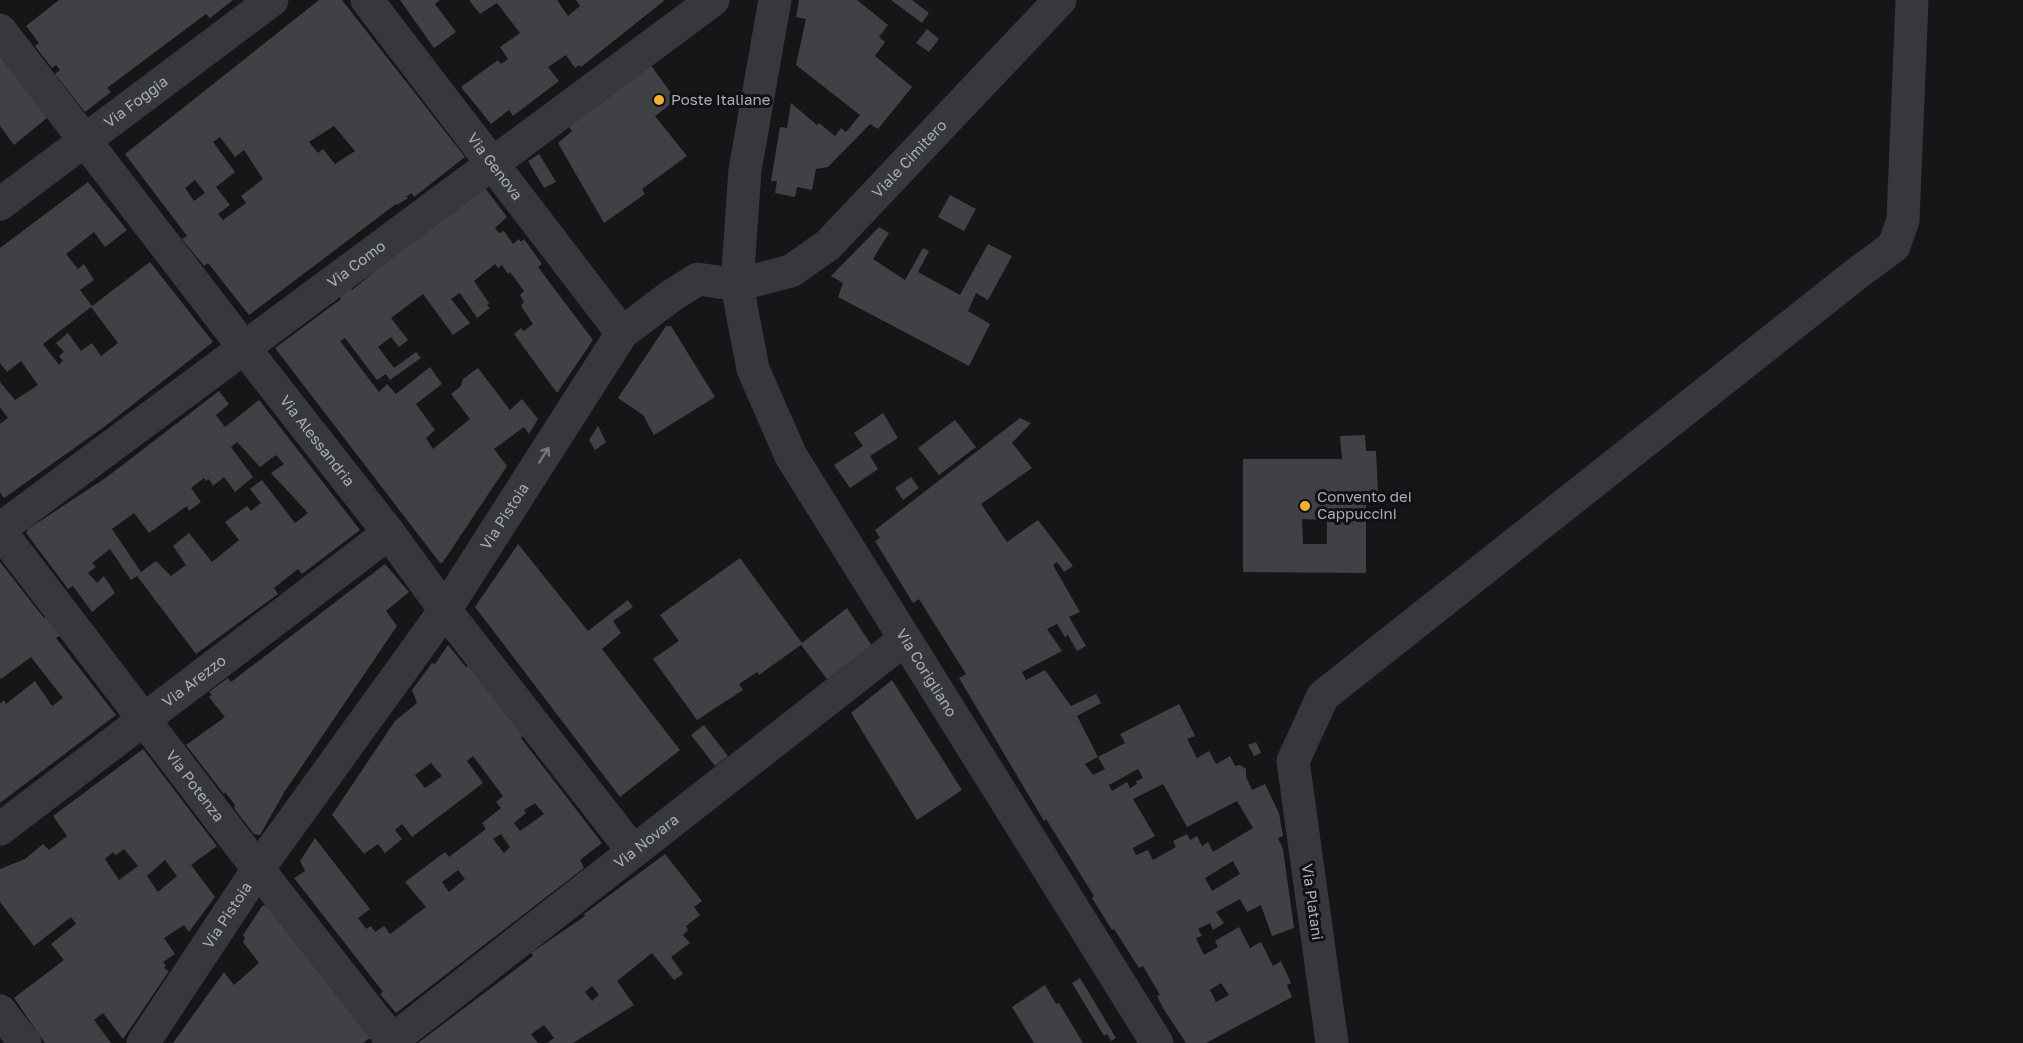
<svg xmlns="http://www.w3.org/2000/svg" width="2023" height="1043" viewBox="0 0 2023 1043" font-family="'Golos Text',sans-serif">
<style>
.building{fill:#404145;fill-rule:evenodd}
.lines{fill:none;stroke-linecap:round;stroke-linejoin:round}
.minor{stroke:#37383d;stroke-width:33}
.oneway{stroke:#757881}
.poi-dot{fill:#f2b134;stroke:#111113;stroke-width:2}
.labels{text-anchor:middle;stroke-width:6;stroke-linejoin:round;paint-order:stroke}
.poi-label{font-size:15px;fill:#a8adb8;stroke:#111113;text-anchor:start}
.street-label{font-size:15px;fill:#a8adb8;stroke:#111113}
</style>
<rect width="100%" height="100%" fill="#161618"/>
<g class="building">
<path d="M59,0h174l-23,18 -4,-4 -99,74 4,4 -26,20 -30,-38 5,-4 -4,-5 -4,3 -17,-22 4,-3 -13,-17z"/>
<path d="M319,0h23l123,157 -51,40 -2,-4 -6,4 2,1 -11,7 -1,-1 -147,111 -41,-52 -4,3 -22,-27 5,-3 -62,-82zM334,126l21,25 -20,13 -12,-15 -5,4 -9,-11zM220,137l15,20 9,-7 19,29 -22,17 5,7 -23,17 -5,-6 12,-9 -14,-18 19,-15 -22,-30zM195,180l10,13 -11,8 -9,-13z"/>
<path d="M400,0h40l-5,4 21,28 -22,16z"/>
<path d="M469,0h88l11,16 12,-10 -4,-6h89l-84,67 -2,-2 -4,3 -9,-13 -18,12 11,14 -46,35 -4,-6 -18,14 -30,-37 37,-27 3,4 7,-5 -8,-12 20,-14 -23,-30 -17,11z"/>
<path d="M799,0h58l31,25 -9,12 6,5 -10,14 37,31 -34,42 -8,-5 -42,43 -12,2 -4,21 -15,-3 -2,10 -20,-4 2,-12h-6l9,-54 7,1 4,-25 26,22 2,-2 16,13 6,-8 5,4 14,-17 -64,-50 10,-46 -10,-2z"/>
<path d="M891,0h21l17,13 -7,10z"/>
<path d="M927,29l12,10 -10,13 -13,-9z"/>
<path d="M0,53l47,65 -33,27 -14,-19z"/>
<path d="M650,64l26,36 -21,16 32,40 -45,33 3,5 -41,29 -46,-80 14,-12 -3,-4z"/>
<path d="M539,154l17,28 -12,6 -16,-27z"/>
<path d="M88,182l39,48 -22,17 -11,-15 -28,22 12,15 6,-5 10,16 -14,10 12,16 58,-44 63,80 -109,85 -100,71 -4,-6v-68l8,-6 -8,-11v-25l15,18 23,-15 -17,-24 -14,11 -7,-9v-115zM91,307l27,36 -17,13 -9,-13 -11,8 -13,-18 -12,10 8,9 -5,4 4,5 -4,4 -16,-21z"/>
<path d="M482,184l25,33 -12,11 4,5 5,-2 9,13 6,-5 2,3 3,-3 18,25 -4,3 55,73 -36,53 -43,-59 7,-6 3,3 9,-7 -12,-18 3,-4 -4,-7 4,-4 -14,-19 -2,2 -6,-9 -4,3 -3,-4 -21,17 15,22 -2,2 3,3 -13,10 -17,-25 -9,6 19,24 -17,12 -30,-41 -32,24 17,22 -9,7 -8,-10 -13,10 16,21 22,-16 5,6 -31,22 -4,-6 -9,6 -32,-42 -5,3 39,51 8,-8 9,10 34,-27 12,17 -26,20 19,26 -9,8 7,11 37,-30 -19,-25 10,-8 2,-7 15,-11 32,42 12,-11 16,20 -9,15 -5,-7 -30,22 13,17 -64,96 -3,1 -165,-215 66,-49 -2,-3 11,-8 2,2z"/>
<path d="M950,195l26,14 -12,22 -26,-14z"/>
<path d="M879,227l10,6 -16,26 32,21 18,-32 6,3 -11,21 42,23 28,-51 24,12 -24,44 -12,-7 -8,18 22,13 -21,42 -131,-69 5,-14 -12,-7z"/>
<path d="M666,326h5l44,71 -61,38 -11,-20 -25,-17z"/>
<path d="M219,391l10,13 -13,11 9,12 34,-27 101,130 -58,44 -4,-5 -24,19 4,6 -82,60 -59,-78 -6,4 -21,-31 -18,14 4,4 -8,6 9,10 7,-7 11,17 -23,19 -19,-26 -5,3 -42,-56 2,-4 79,-52zM237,442l23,25 16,-12 8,9 -13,9 37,40 -13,10 -33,-43 -12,9 11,14 -10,8 -4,-5 -22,16 14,18 -27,22 -23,-29 -16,13 13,19 -15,11 -15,-15 -15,11 -29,-43 22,-16 15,20 38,-27 2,5 12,-9 -10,-14 13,-10 2,3 3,-2 4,7 11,-9 11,15 18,-15 -22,-30z"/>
<path d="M883,413l15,25 -28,18 8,13 -28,19 -16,-23 29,-19 -9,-13z"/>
<path d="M1020,418l11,5 -19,20 20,25 -51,36 26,38 31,-22 35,46 -9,6 -7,-10 -4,3 27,47 -11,5 17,29 -9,5 -9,-16 -3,2 -8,-13 -10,5 15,22 -40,21 4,8 19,-10 26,36 25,-12 5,9 -24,13 21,41 -13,7 8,11 12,-6 -7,-12 27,-14 -5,-9 59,-30 16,32 -8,3 10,19 12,-7 7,13 14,-8 5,10 5,-1 6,4v8l6,13 13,-6 14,29 4,23 -5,2 5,11 11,79 -22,8 -11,-31 -14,7 -7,-13 -24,13 8,11 -11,7 -3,-7 -12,6 4,7 -6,2 8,17 14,-8 -3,-6 24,-14 11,21 11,-6 12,24 8,-5 10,22 -4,2 5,12 -86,46h-20l-23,-35 -6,-12 3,-1 -17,-29 -4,2 -25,-39 -2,1 -20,-32 2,-2 -48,-77 -2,2 -85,-143 7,-4 -47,-75 -6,4 -38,-62 5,-3 -5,-8zM1138,769l5,9 -7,3 1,3 -7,4 -3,-6 -15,9 -3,-6zM1163,784l24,43 50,-26 16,27 -40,24 -5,-10 -6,4 -5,-10 -7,4 -3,-6 -14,7 3,6 -23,13 -5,-10 -12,5 -3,-7 22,-12 -22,-37zM1233,861l7,13 -28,17 -7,-13zM1221,983l8,12 -13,7 -6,-12z"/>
<path d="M955,420l21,27 -37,28 -21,-27z"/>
<path d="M598,426l8,16 -11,8 -6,-10z"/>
<path d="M1365,435l1,16h10l2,41 -12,1v80l-123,-1v-113h99l-2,-23zM1302,519l25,1v24h-24z"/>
<path d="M911,477l8,11 -16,12 -8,-12z"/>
<path d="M518,544l70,87 40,-31 5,7 -20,14 8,12 -19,16 78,101 -60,47 -145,-190z"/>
<path d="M740,558l62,85 45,-35 25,38 -45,33 -26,-34 -42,30 -2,-3 -18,12 4,6 -46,30 -44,-61 26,-18 -19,-26z"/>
<path d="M0,562l44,56 4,-3 14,19 -6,4 60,77 -116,88v-99l4,-4 2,4 29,-23 17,25 11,-8 -32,-41 -30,22 -1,-2z"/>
<path d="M385,564l24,28 -23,19 11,15 -112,165 -25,44 -6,-1 -20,-26 1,-3 -10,-13 -1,2 -38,-49 39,-28 -16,-20 3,-2 -3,-3 19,-14 3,4z"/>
<path d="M448,645l18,22 4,-3 54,70 -3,4 81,105 -22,17 4,8 -188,145 -16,-19 3,-2 -89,-114 11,-7 -5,-10 15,-23 55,71 -12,9 8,11 5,-3 4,6 9,-6 6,8 36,-27 -21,-25 40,-30 4,5 37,-28 -4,-6 19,-15 -5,-6 7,-6 -30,-40 -6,5 16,22 -71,54 -10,-13 -7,6 7,9 -17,14 -7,-9 -14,10 -32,-39 63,-94 22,-18 -5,-13 20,-27 3,1zM431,763l11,13 -17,12 -10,-13zM535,803l9,11 -24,17 -6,-8 12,-10 -2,-3zM501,834l9,13 -6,6 -11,-14zM458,870l7,9 -16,13 -7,-10z"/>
<path d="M892,680l70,110 -45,30 -66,-107z"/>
<path d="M704,725l24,31 -13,10 -24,-31z"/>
<path d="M1256,742l5,11 -7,3 -6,-11z"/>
<path d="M143,749l74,97 -26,19 24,32 -26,35 -5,-7 -20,13 11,16 -12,8 3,3 -2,3 5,3 -46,68 -20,-26 -9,7 17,23h-66l-31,-45 50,-38 -13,-16 25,-20 -5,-7 -37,29 -34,-44v-33l25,-10 18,-15 6,6 18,-14 -14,-20zM124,849l14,17 -19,14 -14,-21 8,-7 3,3zM165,860l12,16 -19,16 -11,-16z"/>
<path d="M665,854l37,47 -8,6 6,8 -14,11 2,4 -5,5 7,8 -19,14 12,17 -9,6 -22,-27 -35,28 17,24 -61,38h-26l7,-5 -10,-13 -13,9 7,9h-120l115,-87 -2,-3 54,-37 -1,-2zM592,986l7,9 -7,6 -7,-9z"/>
<path d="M266,905l104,133 -7,5h-190l51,-71 10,13 25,-22 -16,-21 2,-4 -2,-3 19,-29z"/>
<path d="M1080,978l36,60 -5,3 -4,-7 -3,2 -32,-53z"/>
<path d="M1045,985l11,19 3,-1 24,40h-49l-22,-36z"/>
</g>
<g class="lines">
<g class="minor">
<path id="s1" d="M367,0l255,333"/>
<path id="s2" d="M775,0l-30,170 -8,115 16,84 38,87 366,587"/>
<path id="s3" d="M0,30l245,319 144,184 56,77 188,241"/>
<path id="s4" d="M0,204l272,-204"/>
<path id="s5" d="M0,529c238,-175 474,-354 713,-529"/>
<path id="s6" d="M0,531l258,338 134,171"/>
<path id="s7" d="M0,829l389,-296"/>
<path d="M0,1011l25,32"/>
<path id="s8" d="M143,1043l115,-174 187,-259 177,-277 49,-37 27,-17 39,6 54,-14 37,-26 232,-245"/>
<path id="s9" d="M389,1043l516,-404"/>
<path d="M1332,1043l-39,-282 30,-65 532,-421 39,-29 9,-26 9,-220"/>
</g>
</g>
<defs><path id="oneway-shaft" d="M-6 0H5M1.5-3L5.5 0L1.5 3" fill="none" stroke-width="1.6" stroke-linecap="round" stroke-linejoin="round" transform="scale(1.5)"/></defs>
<use class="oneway" href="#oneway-shaft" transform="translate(544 455) rotate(-57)"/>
<g class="poi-dot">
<circle cx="659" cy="100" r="6"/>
<circle cx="1305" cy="506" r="6"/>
</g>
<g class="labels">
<g class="poi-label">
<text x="671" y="105">Poste Italiane</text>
<text x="1317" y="502">Convento dei<tspan x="1317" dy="17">Cappuccini</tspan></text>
</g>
<g class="street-label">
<text dy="5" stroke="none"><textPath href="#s4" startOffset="170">Via Foggia</textPath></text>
<text dy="5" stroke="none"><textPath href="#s8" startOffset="1209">Viale Cimitero</textPath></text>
<text dy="5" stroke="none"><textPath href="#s1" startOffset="210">Via Genova</textPath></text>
<text dy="5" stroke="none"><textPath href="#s5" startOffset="444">Via Como</textPath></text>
<text dy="5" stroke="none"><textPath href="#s3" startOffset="519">Via Alessandria</textPath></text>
<text dy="5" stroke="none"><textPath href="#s8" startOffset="639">Via Pistoia</textPath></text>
<text dy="5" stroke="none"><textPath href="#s2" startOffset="724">Via Corigliano</textPath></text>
<text dy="5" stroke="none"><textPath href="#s7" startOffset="244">Via Arezzo</textPath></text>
<text dy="5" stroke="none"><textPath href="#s6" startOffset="321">Via Potenza</textPath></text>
<text dy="5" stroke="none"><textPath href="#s9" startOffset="327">Via Novara</textPath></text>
<text transform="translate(1312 902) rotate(82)" y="5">Via Platani</text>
<text dy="5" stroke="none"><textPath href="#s8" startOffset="153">Via Pistoia</textPath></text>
</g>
</g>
</svg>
